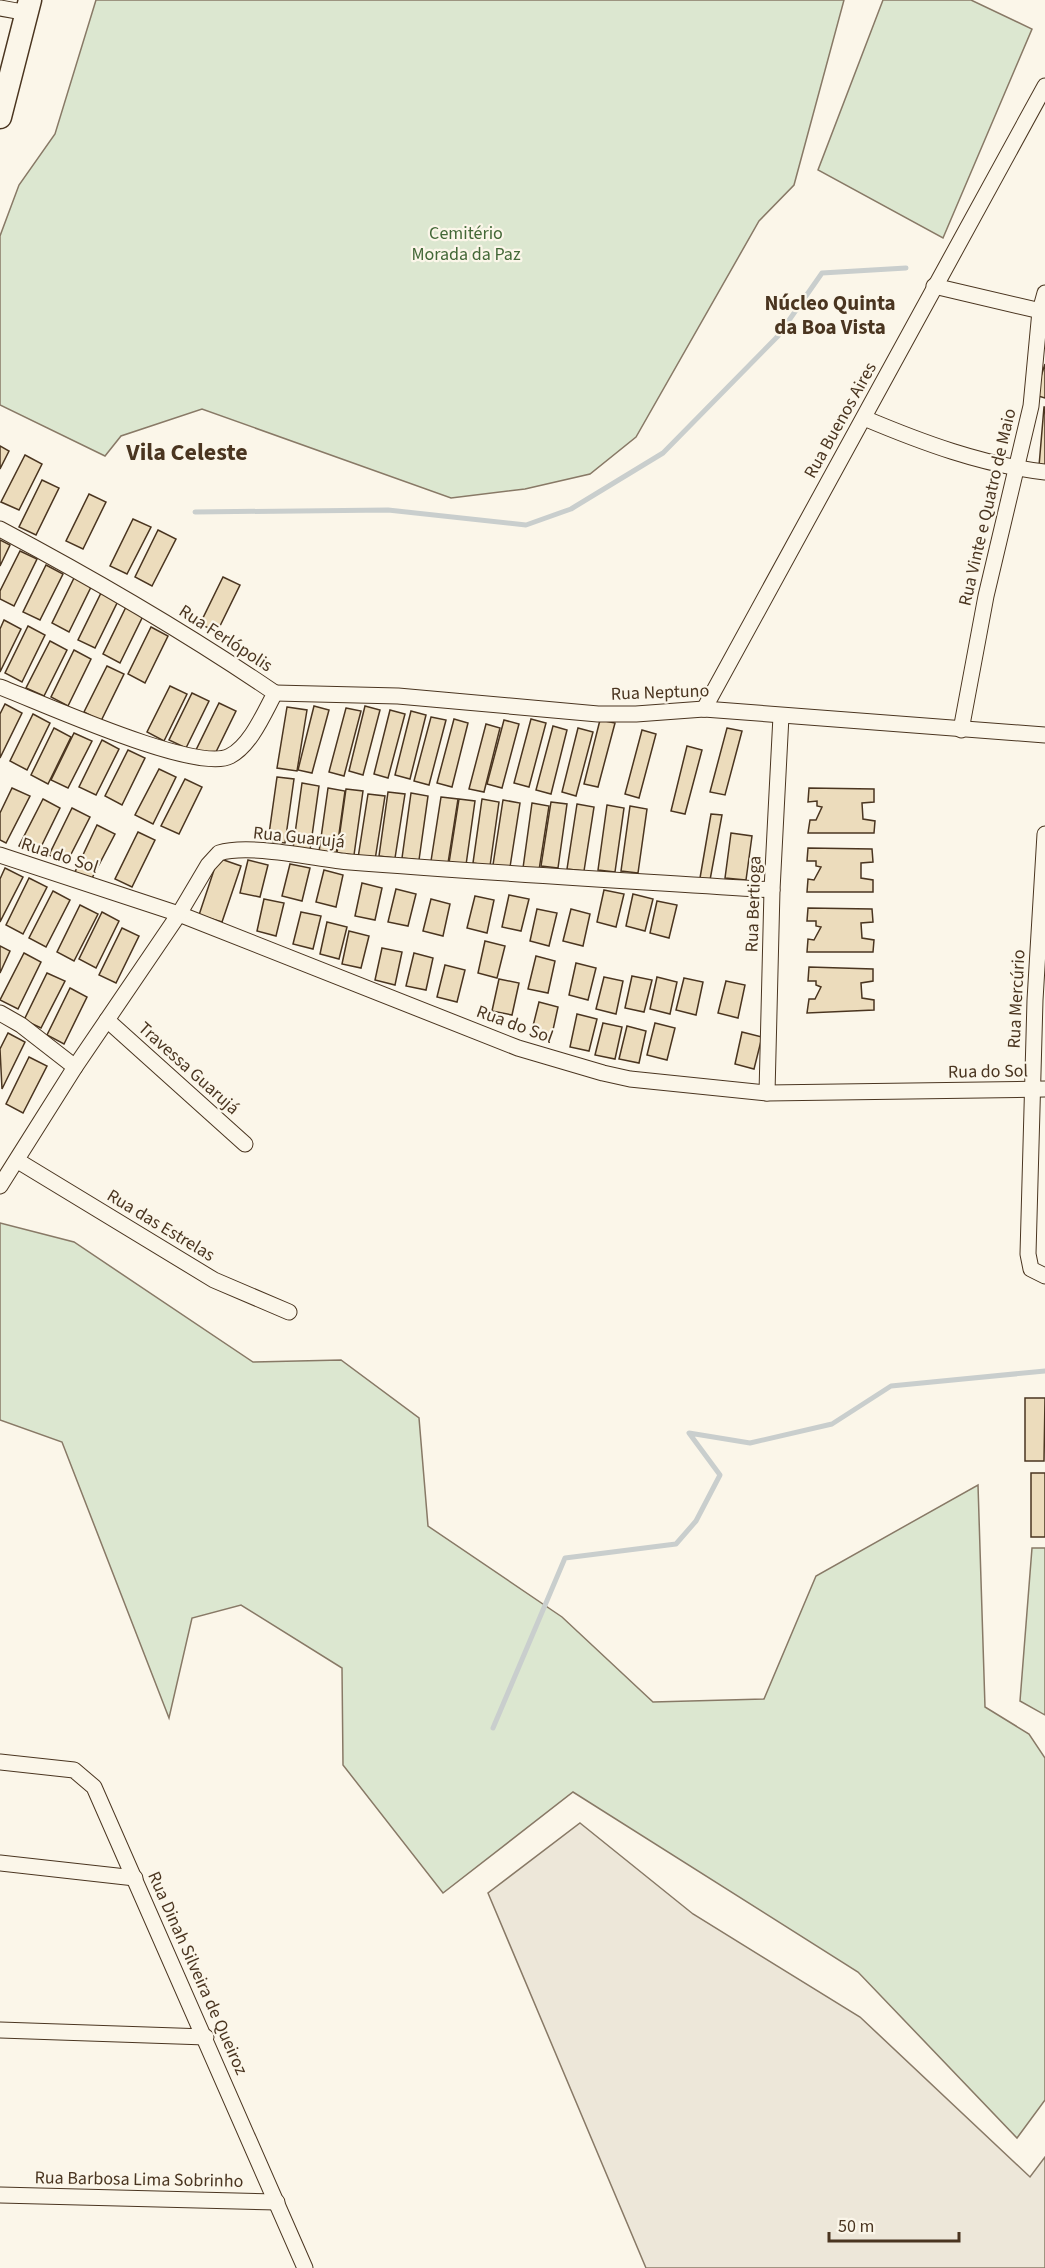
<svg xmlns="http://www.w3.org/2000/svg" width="1045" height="2268" viewBox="0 0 1045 2268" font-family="'Source Sans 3',sans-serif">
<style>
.green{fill:#dce7d0;stroke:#887966;stroke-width:1.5}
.parking{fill:#ede7d9;stroke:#887966;stroke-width:1.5}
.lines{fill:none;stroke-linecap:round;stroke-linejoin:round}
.stream{stroke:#c9cecd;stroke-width:5}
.building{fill:#ecdcbc;stroke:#4a3520;stroke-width:1.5}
.street-casing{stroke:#4a3520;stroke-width:17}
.secondary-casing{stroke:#4a3520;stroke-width:25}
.street{stroke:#fbf6e9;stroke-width:15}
.secondary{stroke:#fbf6e9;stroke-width:22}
.labels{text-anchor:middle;stroke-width:4.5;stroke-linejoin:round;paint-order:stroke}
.park-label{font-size:18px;fill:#436837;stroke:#fbf6e9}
.street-label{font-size:18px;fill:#4a3520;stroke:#fbf6e9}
.quarter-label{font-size:21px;font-weight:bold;fill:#4a3520;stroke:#fbf6e9}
.district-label{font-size:24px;font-weight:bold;fill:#4a3520;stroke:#fbf6e9}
</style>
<rect width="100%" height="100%" fill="#fbf6e9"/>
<g class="green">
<path d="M96,0h748l-50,185 -35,36 -123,216 -46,37 -65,15 -74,9 -249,-89 -81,27 -16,20 -105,-51v-169l19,-51 36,-51z"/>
<path d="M883,0h88l61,29 -89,209 -125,-68z"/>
<path d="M0,1223l74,19 179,120 88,-2 78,58 9,108 134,91 91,85 111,-3 52,-123 162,-91 7,222 44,27 16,24v342l-28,38 -159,-166 -285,-180 -130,101 -100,-128 -1,-97 -101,-63 -49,13 -23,100 -107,-276 -62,-22z"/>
<path d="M1032,1548h13v167l-25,-14z"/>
</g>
<path class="parking" d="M580,1823l113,91 167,103 170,160 15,-20v111h-399l-158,-375z"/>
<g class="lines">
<g class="stream">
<path d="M195,512l193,-2 138,15 45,-16 92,-56 115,-117 44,-63 84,-5"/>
<path d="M493,1728l72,-170 111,-14 20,-23 24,-46 -31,-42 61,10 82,-19 59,-38 154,-15"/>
</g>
</g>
<g class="building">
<path d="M1045,364v34l-10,-3z"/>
<path d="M1044,407h1v60l-6,-1z"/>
<path d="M0,446l9,5 -9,18z"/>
<path d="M25,455l17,9 -23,46 -18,-8z"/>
<path d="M42,480l17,8 -23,47 -17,-8z"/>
<path d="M89,494l17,8 -23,47 -17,-8z"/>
<path d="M133,519l18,8 -24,47 -17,-8z"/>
<path d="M158,530l18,9 -24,47 -17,-9z"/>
<path d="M0,540l10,5 -10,21z"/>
<path d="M20,551l17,8 -23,47 -14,-7v-8z"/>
<path d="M46,565l17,9 -23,46 -17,-8z"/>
<path d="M75,576l17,9 -23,47 -17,-9z"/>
<path d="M223,577l17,8 -23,47 -17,-8z"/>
<path d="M101,593l17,8 -23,47 -17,-8z"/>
<path d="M126,607l17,9 -23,47 -17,-9z"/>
<path d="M4,620l17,9 -21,43v-43z"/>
<path d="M28,626l17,9 -23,47 -17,-9z"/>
<path d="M151,627l17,9 -23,47 -17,-9z"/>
<path d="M50,641l17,9 -23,46 -18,-8z"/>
<path d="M74,650l17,9 -23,47 -17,-9z"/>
<path d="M107,666l17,8 -23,47 -17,-9z"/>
<path d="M170,686l17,8 -23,47 -17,-9z"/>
<path d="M192,693l17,8 -23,47 -17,-8z"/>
<path d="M219,703l17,8 -23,47 -17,-8z"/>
<path d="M5,704l17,9 -22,45v-44z"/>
<path d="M314,706l15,4 -17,63 -14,-3z"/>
<path d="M365,706l15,4 -17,65 -14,-4z"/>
<path d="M287,707l20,3 -10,61 -20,-3z"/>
<path d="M346,708l15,3 -17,65 -15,-4z"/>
<path d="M390,710l15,4 -17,64 -14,-4z"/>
<path d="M411,711l15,4 -16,64 -15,-4z"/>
<path d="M33,714l17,9 -23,47 -17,-9z"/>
<path d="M431,717l15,3 -17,65 -15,-4z"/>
<path d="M454,719l14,4 -16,64 -15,-4z"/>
<path d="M531,719l15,4 -17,64 -15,-4z"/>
<path d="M504,720l15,4 -17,64 -15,-4z"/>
<path d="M600,720l15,3 -17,64 -14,-3z"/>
<path d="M486,724l14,4 -16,64 -15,-3z"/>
<path d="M553,726l14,4 -16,64 -15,-4z"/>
<path d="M54,728l17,9 -23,47 -17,-9z"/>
<path d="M578,728l15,4 -17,64 -14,-4z"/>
<path d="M727,728l15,3 -17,64 -15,-3z"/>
<path d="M642,730l14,4 -17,64 -14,-4z"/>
<path d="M74,733l18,8 -24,47 -17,-8z"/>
<path d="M102,740l17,9 -23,46 -17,-8z"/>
<path d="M687,746l15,4 -17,64 -14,-3z"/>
<path d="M128,750l17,8 -23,47 -17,-9z"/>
<path d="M159,769l17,8 -23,47 -18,-9z"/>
<path d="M277,777l17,2 -9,64 -17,-2z"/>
<path d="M185,779l17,8 -23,47 -18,-8z"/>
<path d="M302,783l17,3 -9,64 -17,-2z"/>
<path d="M12,788l18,8 -24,47 -6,-3v-27z"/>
<path d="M328,788l17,3 -9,64 -17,-3z"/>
<path d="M809,788l65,1v13l-12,1 1,16 12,2 -1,12h-66l2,-13h6l6,-13 -5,-1v-5l-9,1z"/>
<path d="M346,789l17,2 -9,64 -17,-2z"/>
<path d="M388,792l17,2 -10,64 -16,-2z"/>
<path d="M411,793l17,3 -9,64 -17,-2z"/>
<path d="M368,794l17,2 -10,64 -17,-2z"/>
<path d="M441,797l17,2 -10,64 -17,-2z"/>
<path d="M43,799l17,9 -23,47 -18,-9z"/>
<path d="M459,799l16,2 -9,64 -17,-2z"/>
<path d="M482,799l17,3 -9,64 -17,-3z"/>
<path d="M503,800l17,3 -10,64 -17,-2z"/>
<path d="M551,802l16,2 -9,64 -17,-2z"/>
<path d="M532,803l17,3 -10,64 -16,-2z"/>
<path d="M577,804l17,3 -10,64 -17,-2z"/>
<path d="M607,805l17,3 -9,64 -17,-2z"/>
<path d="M630,806l17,3 -9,64 -17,-2z"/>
<path d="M72,808l18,9 -24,47 -17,-9z"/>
<path d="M711,814l11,1 -12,65 -10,-2z"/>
<path d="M97,825l18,9 -24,46 -16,-8z"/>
<path d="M138,832l17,8 -23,47 -17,-8z"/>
<path d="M731,833l21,3 -6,44 -21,-2z"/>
<path d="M808,848l64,1 1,13 -12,1v15l12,2v12h-66l1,-13 6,1 7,-13 -5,-1v-5h-9z"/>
<path d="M218,858l23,8 -19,56 -23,-7z"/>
<path d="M248,860l20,5 -8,32 -20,-4z"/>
<path d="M290,864l20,4 -8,33 -20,-5z"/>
<path d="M5,868l18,9 -23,45v-43z"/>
<path d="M324,870l19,5 -7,32 -20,-5z"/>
<path d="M29,878l18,9 -24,47 -17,-9z"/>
<path d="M362,883l20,5 -7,32 -20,-4z"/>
<path d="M396,889l20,5 -8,32 -20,-4z"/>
<path d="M604,890l20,4 -8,33 -19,-5z"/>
<path d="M53,891l17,9 -24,47 -17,-9z"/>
<path d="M633,894l20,5 -8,32 -19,-5z"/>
<path d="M509,895l20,4 -8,32 -19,-4z"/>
<path d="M475,896l19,4 -7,33 -20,-5z"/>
<path d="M264,899l20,4 -8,33 -19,-5z"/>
<path d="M431,899l19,5 -7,32 -20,-5z"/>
<path d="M657,901l20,4 -8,33 -19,-5z"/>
<path d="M80,905l18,9 -24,47 -17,-9z"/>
<path d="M808,908l64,1 1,13 -12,1 1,15 12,2 -1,12h-66l1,-13 6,1 7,-13 -5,-1v-5h-9z"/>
<path d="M537,909l20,4 -8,33 -19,-5z"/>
<path d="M571,909l19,5 -7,32 -20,-5z"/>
<path d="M102,912l17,9 -23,47 -17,-9z"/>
<path d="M301,912l20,4 -8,33 -20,-5z"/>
<path d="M327,922l20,5 -8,32 -19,-5z"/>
<path d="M122,928l17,8 -23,47 -17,-8z"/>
<path d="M349,931l20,5 -8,32 -19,-4z"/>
<path d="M485,941l20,5 -8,32 -19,-5z"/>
<path d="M0,946l10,5 -10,22z"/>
<path d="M382,948l20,4 -7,33 -20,-5z"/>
<path d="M24,953l17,9 -23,47 -18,-9z"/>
<path d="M414,953l19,5 -7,32 -20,-4z"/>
<path d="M536,956l19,5 -7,32 -20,-4z"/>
<path d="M576,963l20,5 -8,32 -19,-5z"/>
<path d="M445,965l20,5 -8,32 -20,-5z"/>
<path d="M809,967l64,2v12l-12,2 1,15 12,2v10l-67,3 2,-14h6l6,-12 -5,-2v-4h-8z"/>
<path d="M47,973l18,8 -24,47 -17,-8z"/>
<path d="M632,976l20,4 -8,32 -19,-4z"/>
<path d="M604,977l19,4 -7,33 -20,-5z"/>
<path d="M657,977l20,5 -7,32 -20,-5z"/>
<path d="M684,978l19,4 -7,33 -20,-5z"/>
<path d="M499,979l20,4 -7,32 -20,-4z"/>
<path d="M726,981l19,4 -7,33 -20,-5z"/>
<path d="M70,988l17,9 -23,47 -17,-9z"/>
<path d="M539,1002l19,5 -7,32 -20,-5z"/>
<path d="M577,1014l20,5 -8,32 -19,-4z"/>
<path d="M603,1023l19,4 -7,32 -20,-4z"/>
<path d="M655,1023l20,5 -8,32 -20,-5z"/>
<path d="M627,1026l19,5 -7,32 -20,-4z"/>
<path d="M742,1032l20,5 -8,32 -19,-5z"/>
<path d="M8,1033l17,9 -23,47 -2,-40z"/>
<path d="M29,1057l18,9 -24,47 -17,-9z"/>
<path d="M1025,1398h20l-1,63h-19z"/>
<rect x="1031" y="1473" width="14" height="64"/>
</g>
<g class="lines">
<defs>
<g id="street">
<path d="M0,8l28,5"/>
<path d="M934,286l111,26"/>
<path d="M864,418c57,24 118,47 181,54"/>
<path d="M0,529c94,50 187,104 275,164 -11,20 -24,52 -45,63 -33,18 -190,-54 -230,-69"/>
<path d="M275,693l123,3 200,18h38l68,-5 341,26"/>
<path d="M704,709l341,-623"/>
<path d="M961,730l25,-134 45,-190 9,-95 5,-18"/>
<path d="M1045,834l-10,166 -7,254 3,15 14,7"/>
<path d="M0,855l179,59 339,134 85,25 27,6 137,14 278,-4"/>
<path d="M0,1013l21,12 54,42"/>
<path d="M107,1020l138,124"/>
<path d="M767,1093l5,-203 9,-174"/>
<path d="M18,1161l196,119 75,32"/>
<path d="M0,1186l75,-119 104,-153 29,-49 11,-12c31,-10 97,6 131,9 141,11 282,19 422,28"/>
<path d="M0,1762l74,8 20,17 211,481"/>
<path d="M0,1863l135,15"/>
<path d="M0,2030l206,7"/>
<path d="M0,2195l277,7"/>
</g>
<path id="secondary" d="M0,117l30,-117"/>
</defs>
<use href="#street" class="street-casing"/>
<use href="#secondary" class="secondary-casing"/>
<use href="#street" class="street"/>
<use href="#secondary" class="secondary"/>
</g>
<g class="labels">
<g class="park-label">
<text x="466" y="239">Cemitério<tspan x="466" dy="21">Morada da Paz</tspan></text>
</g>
<g class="street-label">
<text transform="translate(840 420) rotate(-61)" y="6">Rua Buenos Aires</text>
<text transform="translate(987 507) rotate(-77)" y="6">Rua Vinte e Quatro de Maio</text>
<text transform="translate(226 638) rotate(33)" y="6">Rua Ferlópolis</text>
<text transform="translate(660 692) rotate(-2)" y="6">Rua Neptuno</text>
<text transform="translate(299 837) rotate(6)" y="6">Rua Guarujá</text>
<text transform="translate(60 855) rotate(18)" y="6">Rua do Sol</text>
<text transform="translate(753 904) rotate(-88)" y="6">Rua Bertioga</text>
<text transform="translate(1016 999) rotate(-87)" y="6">Rua Mercúrio</text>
<text transform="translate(515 1024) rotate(20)" y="6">Rua do Sol</text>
<text transform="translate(189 1068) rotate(42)" y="6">Travessa Guarujá</text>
<text transform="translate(988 1071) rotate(-1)" y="6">Rua do Sol</text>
<text transform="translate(161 1225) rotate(31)" y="6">Rua das Estrelas</text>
<text transform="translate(198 1973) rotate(66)" y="6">Rua Dinah Silveira de Queiroz</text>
<text transform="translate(139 2179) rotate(1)" y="6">Rua Barbosa Lima Sobrinho</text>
</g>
<g class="quarter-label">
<text x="830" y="310">Núcleo Quinta<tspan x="830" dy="24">da Boa Vista</tspan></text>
</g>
<g class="district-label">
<text x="187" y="460">Vila Celeste</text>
</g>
</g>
<path d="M829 2232v9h130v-9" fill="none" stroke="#4a3520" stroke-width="3"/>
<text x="838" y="2232" font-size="18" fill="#4a3520" stroke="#fbf6e9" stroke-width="4.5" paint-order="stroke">50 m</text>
</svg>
